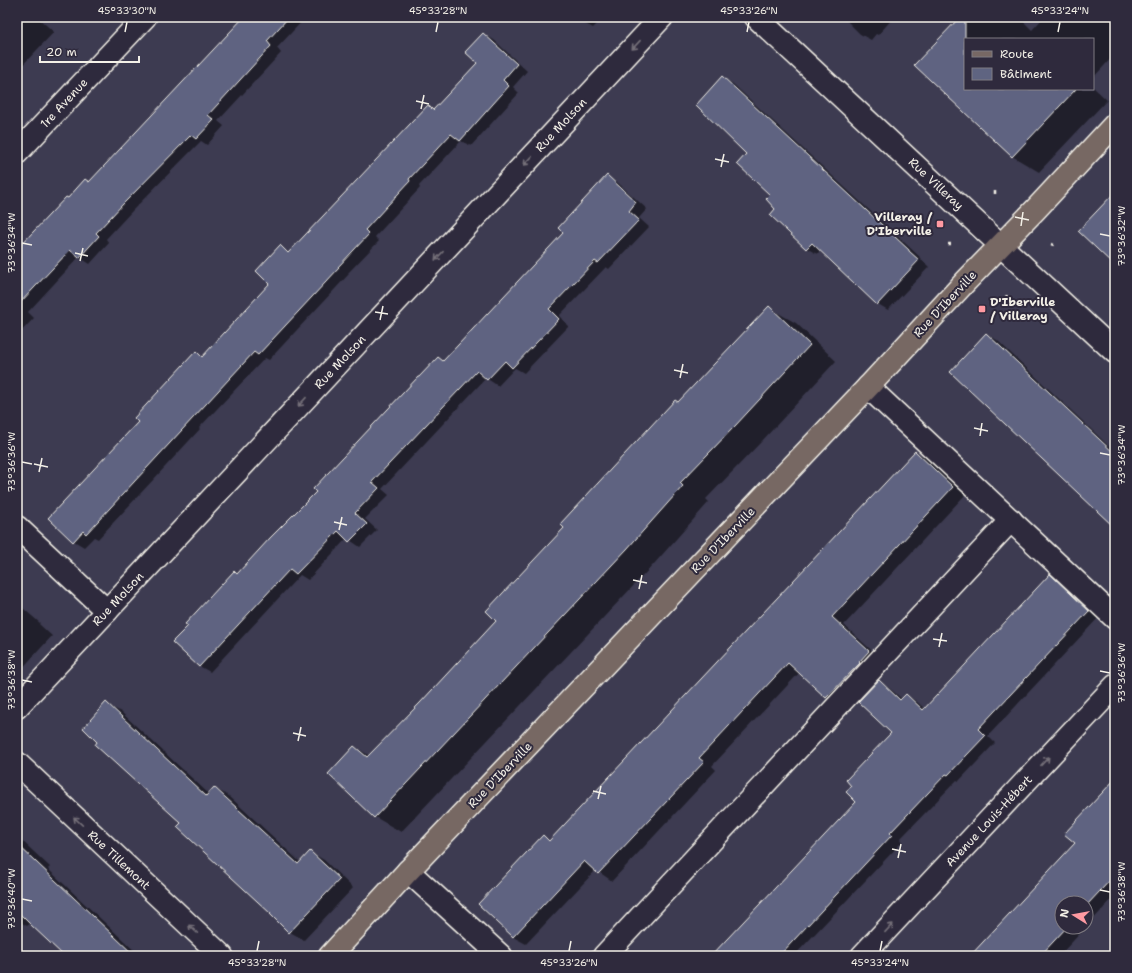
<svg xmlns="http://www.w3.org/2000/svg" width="1132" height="973" viewBox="0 0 1132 973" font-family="'Shantell Sans',sans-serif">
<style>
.shadow{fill:#0007;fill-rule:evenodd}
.building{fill:#5f6481;stroke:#f4f1e8}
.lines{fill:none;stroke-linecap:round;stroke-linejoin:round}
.minor-casing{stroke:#f4f1e8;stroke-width:25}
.major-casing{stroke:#f4f1e8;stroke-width:25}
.path{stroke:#f4f1e8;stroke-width:2.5;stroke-dasharray:3 3;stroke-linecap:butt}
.minor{stroke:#2f2a3d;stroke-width:22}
.major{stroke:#776864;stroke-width:22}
.oneway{stroke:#747079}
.ticks{fill:none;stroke:#f4f1e8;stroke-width:1.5}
.poi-dot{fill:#ff9aa2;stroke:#2f2a3d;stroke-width:1.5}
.labels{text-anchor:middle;stroke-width:4;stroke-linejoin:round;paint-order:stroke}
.street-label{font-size:12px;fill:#f4f1e8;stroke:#2f2a3d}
.poi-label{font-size:12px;font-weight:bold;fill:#f4f1e8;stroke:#2f2a3d;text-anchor:end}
.neatline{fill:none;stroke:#f4f1e8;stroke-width:1.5}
.ticks-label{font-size:10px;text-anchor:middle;fill:#f4f1e8}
</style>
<rect width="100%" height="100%" fill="#3d3b51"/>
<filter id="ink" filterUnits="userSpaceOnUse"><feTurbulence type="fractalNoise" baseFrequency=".025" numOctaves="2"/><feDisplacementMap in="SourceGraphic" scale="8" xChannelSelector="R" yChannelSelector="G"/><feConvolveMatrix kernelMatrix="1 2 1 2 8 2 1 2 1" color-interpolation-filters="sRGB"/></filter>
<g filter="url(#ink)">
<g class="shadow">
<path d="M17,17h22l-1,1 16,14 -37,39z"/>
<path d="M245,17h61l-29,31 4,5 -63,68 6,5 -17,19 -6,-4 -68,69 -27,29 3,4 -19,21 -11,-7 -51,55 6,6 -17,18v-86l51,-51 22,-16z"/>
<path d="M577,17h27l-11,11 -11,-6z"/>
<path d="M843,17h51l-16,18 -2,-1 -5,6 -11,-6z"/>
<path d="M962,17h57l13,13 12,-13h71v37l-22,24v-39h-128v50h128v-2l14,13 -68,72 -27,-16 -96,-91z"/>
<path d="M483,34l11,6 33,31 -14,16 6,6 -48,53 -10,-5 -42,45 1,2 -45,49 4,4 -31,32 1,1 -80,86 -4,-2 -66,70 1,1 -46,50 -56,60 -4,-2 -10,10 -10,-6 65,-119 57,-70 7,5 68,-73 9,-37 10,6 138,-146 7,3 43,-47z"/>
<path d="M723,78l10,6 187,173h-1l10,10 -41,43 -10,-6 -57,-54 -4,4 -11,-6 -29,-39 -6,-14 -23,-42z"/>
<path d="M608,177l10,6 29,26 -8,9 10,9 -40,42 -3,-2 -47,49 10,10 -45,47 -9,-5 -17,18 -12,-8 -104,111 7,6 -24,24 12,11 -17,17 -13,-9 -39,42 -8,-5 -90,97 -11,-6 -10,-40 45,-54 4,2 79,-82 121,-134 6,3 121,-128z"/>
<path d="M769,308l27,15 40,38 -74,80 -56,58 3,3 -55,62 -253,268 -26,-15 -20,-70 15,9 50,-52 78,-83 67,-93 113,-125z"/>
<path d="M986,334l11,6 118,112v74z"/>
<path d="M915,452l13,7 37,36 -121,130 37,34 -42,45 -13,-7 -26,-25 -88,94 4,4 -104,111 -16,-11 -70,74 -13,-7 30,-101 8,5z"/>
<path d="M1050,576l11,6 38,35 -111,119 7,7 -36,38 -2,-1 -57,59 2,3 -108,114h-81l145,-154 34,-69 -13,-52 10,7 13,11 4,-4 10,6 9,8z"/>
<path d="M17,603l23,20 -1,1 13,12 -35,38z"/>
<path d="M106,704l15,8 88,82 5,-6 15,8 71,66 10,-10 14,8 29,28 -49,52 -14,-8 -108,-109 -83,-81z"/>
<path d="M1115,794v102l-56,60h-69zM1062,903h24v24h-24z"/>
<path d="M17,836l33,31 -2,2 92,87h-74l-35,-33 -4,3 -10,-6z"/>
</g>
<g class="building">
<path d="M244,17h45l-22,24 4,5 -63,69 6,5 -18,19 -5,-4 -68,69 -27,29 3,3 -20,22 -9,-8 -53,56v-57l49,-52 2,1 17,-19 4,3z"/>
<path d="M960,17h5v72h111l-64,68 -98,-92z"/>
<path d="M483,33l34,31 -14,16 6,6 -49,55 -9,-7 -42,45 1,2 -45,49 4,4 -31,33 1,1 -81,87 -4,-3 -168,182 -3,-3 -10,11 -25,-24 90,-96 -4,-4 62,-67 6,6 67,-73 -13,-13 24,-26 8,8 140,-148 5,5 44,-47 -12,-11z"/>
<path d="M722,76l187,174v1l10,9 -42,45 -65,-62 -6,6 -36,-34 5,-6 -9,-10 4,-4 -33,-31 9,-10 -50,-49z"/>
<path d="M607,175l29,27 -7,9 10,9 -41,43 -3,-2 -46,48 10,10 -47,49 -7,-7 -18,19 -10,-9 -105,111 7,6 -24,25 12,11 -18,18 -11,-11 -42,43 -6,-5 -91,98 -27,-25 16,-16 -3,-2 49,-53 3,3 33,-36 46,-46 -3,-3 105,-112h1l19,-20 5,4 120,-128 -5,-5z"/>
<path d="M1115,192v74l-37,-35z"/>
<path d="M769,306l41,39 -75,81 -55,57 3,3 -56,63 -253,269 -46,-44 26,-28 13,11 53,-54 76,-82 -10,-10 78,-83 -4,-4 115,-124 3,2z"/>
<path d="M986,333l129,121v74l-165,-156z"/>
<path d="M915,451l38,36 -121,130 37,34 -10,11 1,1 -34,35 -38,-35 -89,95 5,4 -106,112 -14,-13 -71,76 -35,-33 65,-69 6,6z"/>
<path d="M1050,574l39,37 -111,118 7,7 -37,39 -2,-1 -56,59 2,2 -113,121h-68l145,-154 -10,-10 5,-6 -5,-6 45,-47 -33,-31 21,-22 21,20 6,-6 17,16z"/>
<path d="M106,702l100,94 8,-9 84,77 12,-13 30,28 -51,54 -19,-19h1l-94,-87 4,-4 -86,-78 2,-3 -14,-14z"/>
<path d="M1115,779v96l-29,31v-3h-24v24h5l-27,29h-70l105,-113 -11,-9z"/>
<path d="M17,844l76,72 42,40h-71l-33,-31 -14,-14z"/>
</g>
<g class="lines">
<defs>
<g id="minor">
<path d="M756,17l359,335"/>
<path d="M17,153l128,-136"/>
<path d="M868,387l247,231"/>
<path d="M17,527l90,84"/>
<path d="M17,707l645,-690"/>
<path d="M17,763l205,193"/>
<path d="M408,871l93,85"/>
<path d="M604,956l407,-436"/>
<path d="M862,956l253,-270"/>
</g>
<path id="major" d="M330,956l78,-85 460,-484 98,-106 69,-71 80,-86"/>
</defs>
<use href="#minor" class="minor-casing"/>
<use href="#major" class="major-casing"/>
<g class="path">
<path d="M995,194v-3"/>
<path d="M948,244h4"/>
<path d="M1051,244l3,1"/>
<path d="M1006,298l1,-3"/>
</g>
<use href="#minor" class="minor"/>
<use href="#major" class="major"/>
</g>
<defs><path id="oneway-shaft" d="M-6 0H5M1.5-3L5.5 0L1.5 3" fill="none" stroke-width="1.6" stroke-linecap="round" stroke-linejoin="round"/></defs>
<g class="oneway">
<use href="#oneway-shaft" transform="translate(636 45) rotate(133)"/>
<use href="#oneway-shaft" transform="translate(528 161) rotate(133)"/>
<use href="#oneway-shaft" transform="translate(439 256) rotate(133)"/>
<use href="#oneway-shaft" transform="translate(302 402) rotate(133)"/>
<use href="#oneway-shaft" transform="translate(1045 761) rotate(-47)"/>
<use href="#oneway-shaft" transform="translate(78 821) rotate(-137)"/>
<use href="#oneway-shaft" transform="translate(889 928) rotate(-47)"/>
<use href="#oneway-shaft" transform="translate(193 929) rotate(-137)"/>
</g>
</g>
<path class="ticks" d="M125,32l2,-10M436,32l2,-10M747,32l2,-10M1058,32l2,-10M416,101l13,3M421,109l3,-14M715,159l14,3M721,167l3,-13M1015,217l14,3M1021,226l2,-14M1100,234l10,2M22,243l10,2M75,253l13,3M80,261l3,-13M375,312l13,2M380,320l3,-14M674,370l14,3M680,378l3,-14M974,428l14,3M980,436l2,-13M1100,453l10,2M22,462l10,2M34,464l14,3M39,472l3,-14M334,522l13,3M339,530l3,-13M633,580l14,3M639,589l3,-14M933,639l14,2M939,647l3,-14M1100,671l10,2M22,680l10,2M293,733l13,3M298,741l3,-14M593,791l13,3M598,799l3,-13M892,849l14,3M898,858l3,-14M1100,890l10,2M22,899l10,2M257,951l2,-10M569,951l2,-10M880,951l2,-10"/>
<g class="poi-dot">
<rect x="936" y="220" width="8" height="8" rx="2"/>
<rect x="978" y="305" width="8" height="8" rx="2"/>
</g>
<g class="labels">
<g class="street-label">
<text transform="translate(64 103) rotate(-47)" y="4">1re Avenue</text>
<text transform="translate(561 125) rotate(-47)" y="4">Rue Molson</text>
<text transform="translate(936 184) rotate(43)" y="4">Rue Villeray</text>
<text transform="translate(945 304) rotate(-47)" y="4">Rue D'Iberville</text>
<text transform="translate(340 362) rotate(-47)" y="4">Rue Molson</text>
<text transform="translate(723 540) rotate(-46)" y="4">Rue D'Iberville</text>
<text transform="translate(118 599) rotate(-47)" y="4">Rue Molson</text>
<text transform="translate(500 775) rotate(-46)" y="4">Rue D'Iberville</text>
<text transform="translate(989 821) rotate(-47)" y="4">Avenue Louis-Hébert</text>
<text transform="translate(119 860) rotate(43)" y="4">Rue Tillemont</text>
</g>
<g class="poi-label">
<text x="932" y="221">Villeray /<tspan x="932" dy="14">D'Iberville</tspan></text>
<text x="990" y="306" text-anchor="start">D'Iberville<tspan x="990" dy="14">/ Villeray</tspan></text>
</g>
</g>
<rect width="1132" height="973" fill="none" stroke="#2f2a3d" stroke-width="44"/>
<rect x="964" y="38" width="130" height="52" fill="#2f2a3d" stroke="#7e7a81"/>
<rect x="972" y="51" width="20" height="6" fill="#776864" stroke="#7e7a81"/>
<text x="1000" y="58" font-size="12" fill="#f4f1e8">Route</text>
<rect x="972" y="68" width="20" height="12" fill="#5f6481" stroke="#7e7a81"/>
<text x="1000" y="78" font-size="12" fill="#f4f1e8">Bâtiment</text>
<g transform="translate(1074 915) rotate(281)"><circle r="19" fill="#2f2a3d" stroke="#7e7a81"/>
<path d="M0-3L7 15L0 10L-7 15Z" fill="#ff9aa2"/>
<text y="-6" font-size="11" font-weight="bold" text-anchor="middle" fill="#f4f1e8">N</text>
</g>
<path d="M40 56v6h99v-6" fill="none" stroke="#f4f1e8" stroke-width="2"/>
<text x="46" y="56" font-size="12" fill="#f4f1e8" stroke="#2f2a3d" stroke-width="3" paint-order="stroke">20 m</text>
<rect x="22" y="22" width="1088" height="929" class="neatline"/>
<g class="ticks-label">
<text x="127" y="14">45°33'30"N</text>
<text x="438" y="14">45°33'28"N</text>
<text x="749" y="14">45°33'26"N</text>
<text x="1060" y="14">45°33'24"N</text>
<text transform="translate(1121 236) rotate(-90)" y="4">73°36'32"W</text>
<text transform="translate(11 243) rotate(-90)" y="4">73°36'34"W</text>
<text transform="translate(1121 455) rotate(-90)" y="4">73°36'34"W</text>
<text transform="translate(11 462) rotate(-90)" y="4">73°36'36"W</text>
<text transform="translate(1121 673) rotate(-90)" y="4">73°36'36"W</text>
<text transform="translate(11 680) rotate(-90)" y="4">73°36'38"W</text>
<text transform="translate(1121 892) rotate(-90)" y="4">73°36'38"W</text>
<text transform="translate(11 899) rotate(-90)" y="4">73°36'40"W</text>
<text x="257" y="966">45°33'28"N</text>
<text x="569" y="966">45°33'26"N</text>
<text x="880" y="966">45°33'24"N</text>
</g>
</svg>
